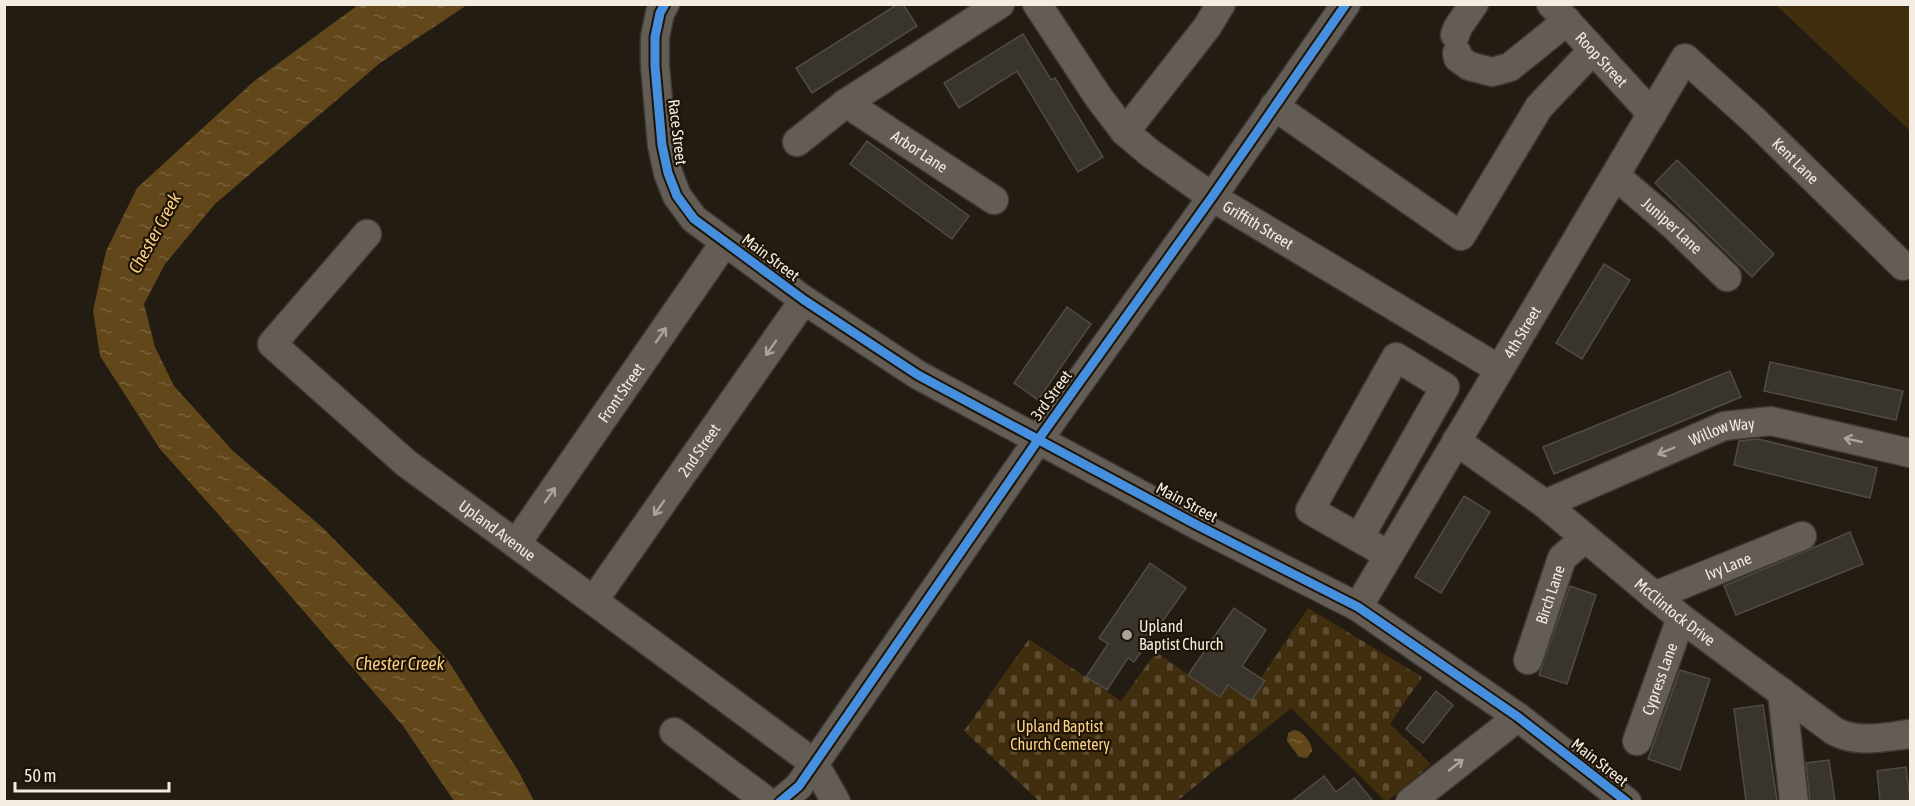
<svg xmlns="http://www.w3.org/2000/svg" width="1915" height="806" viewBox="0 0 1915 806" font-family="'Asap Condensed',sans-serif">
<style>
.cemetery{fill:url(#cemetery-stones)}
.park{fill:#412e0e}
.water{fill:url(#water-ripples)}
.building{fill:#39342c;stroke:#514b43;stroke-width:1.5}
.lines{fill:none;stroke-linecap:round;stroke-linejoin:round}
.minor-casing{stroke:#3d3832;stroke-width:31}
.minor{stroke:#635d56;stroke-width:28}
.cycleway-casing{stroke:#1e1405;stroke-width:13}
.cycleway{stroke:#468fdf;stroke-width:9}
.oneway{stroke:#aba49c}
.poi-dot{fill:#aaa399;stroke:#1e1405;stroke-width:2}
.labels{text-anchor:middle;stroke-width:4.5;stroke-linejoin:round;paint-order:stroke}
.street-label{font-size:16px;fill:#f3ece1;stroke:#1e1405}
.poi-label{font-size:16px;fill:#f3ece1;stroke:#1e1405;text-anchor:start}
.park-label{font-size:16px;fill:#ffd088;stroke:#1e1405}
.water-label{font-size:18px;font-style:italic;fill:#fbcc84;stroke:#1e1405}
</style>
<defs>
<pattern id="cemetery-stones" width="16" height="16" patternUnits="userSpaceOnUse" patternTransform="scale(1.5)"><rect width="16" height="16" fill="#412e0e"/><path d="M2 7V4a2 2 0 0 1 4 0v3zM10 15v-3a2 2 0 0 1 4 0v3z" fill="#5d4c31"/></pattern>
<pattern id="water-ripples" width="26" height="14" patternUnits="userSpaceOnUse" patternTransform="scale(1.5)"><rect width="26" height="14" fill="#61471a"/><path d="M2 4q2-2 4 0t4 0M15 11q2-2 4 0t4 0" fill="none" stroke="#78623b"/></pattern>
</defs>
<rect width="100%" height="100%" fill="#221c13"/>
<path class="cemetery" d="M1308,608l114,69 -32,47 41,40 -43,37h-3l-94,-93 -114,93h-138l-75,-70 65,-92 92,62 35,-49 64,45 8,-12 23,16 15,-19 -5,-4z"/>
<path class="park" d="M1776,5h134v126z"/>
<g class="water">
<path d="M358,5h109l-87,58 -165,141 -50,60 -21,40 11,43 19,39 59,65 90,77 76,77 48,54 72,113 15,29h-80l-51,-75 -142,-164 -101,-113 -60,-93 -7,-45 13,-60 31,-63 116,-106z"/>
<path d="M1294,730c9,1 18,13 18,21l-5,7 -8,-1 -12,-16 1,-8z"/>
</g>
<g class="building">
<path d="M898,4h5l14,22 -105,67 -16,-25z"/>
<path d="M1023,34l28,46 4,-2 48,79 -25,15 -61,-101 -58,37 -15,-25z"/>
<path d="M867,141l102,75 -17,23 -102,-75z"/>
<path d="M1677,160l97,94 -22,23 -97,-94z"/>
<path d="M1604,264l26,16 -48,79 -26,-16z"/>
<path d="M1067,307l24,17 -53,76 -24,-17z"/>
<path d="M1770,362l133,29 -7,29 -132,-29z"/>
<path d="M1730,371l11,26 -187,77 -11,-27z"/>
<path d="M1758,439l119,29 -7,30 -136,-33 5,-24z"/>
<path d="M1464,496l26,16 -49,81 -26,-16z"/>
<path d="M1850,532l13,32 -127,51 -12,-29z"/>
<path d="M1150,563l36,25 -52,74 -6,-4 -21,32 -21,-13 22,-33 -9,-6z"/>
<path d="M1570,586l26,9 -29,89 -28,-9z"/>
<path d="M1234,608l32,22 -24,36 23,15 -14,20 -23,-16 -8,12 -32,-22z"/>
<path d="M1680,670l30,9 -30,91 -32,-11z"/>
<path d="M1436,691l17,14 -30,38 -17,-14z"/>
<path d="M1763,705l14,96h-31l-12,-92z"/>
<path d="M1829,760l6,41h-25l-4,-38z"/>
<path d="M1906,767l4,34h-30l-3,-30z"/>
<path d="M1324,776l12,16 18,-14 19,23h-81z"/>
</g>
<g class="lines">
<defs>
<g id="minor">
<path d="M665,4l-5,9 -5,24v29l7,79 6,28 9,23 17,23 110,81 114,75 279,150 161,82 160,110 109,85"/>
<path id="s1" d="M1037,4l62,94 26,34 25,21 62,44 287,172"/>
<path id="s2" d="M1551,4l101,110"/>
<path d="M1455,35l3,-8 16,-23"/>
<path d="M1457,53l1,5 11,8 23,6 18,-5 57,-46"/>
<path id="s3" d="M846,103l148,97"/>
<path d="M1274,106l187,130 78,-129 54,-57"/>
<path d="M1125,132l82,-105 14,-23"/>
<path d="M797,142l49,-39 154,-99"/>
<path id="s4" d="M1616,176l58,50 53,51"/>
<path id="s5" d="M367,234l-95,110 134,119 408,300 22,39"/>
<path id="s6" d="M1456,441l89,63 136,114 153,113c24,13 50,6 76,3"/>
<path id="s7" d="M1545,504l179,-78 47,-5 139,32"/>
<path d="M1359,538l86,-151 -49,-30 -86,153 79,45"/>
<path id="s8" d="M516,544l209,-302"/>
<path id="s9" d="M1654,596l148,-60"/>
<path id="s10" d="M594,600l210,-300"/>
<path id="s11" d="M1358,607l327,-549 70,63 148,145"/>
<path id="s12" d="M1528,660l34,-102 23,-20"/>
<path d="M1782,692l12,110"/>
<path d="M674,732l94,70"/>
<path id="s13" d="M1637,741l44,-123"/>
<path d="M780,802l19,-16 239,-346 174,-243 134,-193"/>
<path d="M1410,802l108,-85"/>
</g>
</defs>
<use href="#minor" class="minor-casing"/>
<use href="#minor" class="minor"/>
<defs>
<g id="cycleway">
<path d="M665,4l-5,9 -5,24v29l7,79 6,28 9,23 17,23 110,81 114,75 279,150 161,82 160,110 109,85"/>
<path d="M780,802l19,-16 239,-346 174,-243 134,-193"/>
</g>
</defs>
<use href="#cycleway" class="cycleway-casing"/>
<use href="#cycleway" class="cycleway"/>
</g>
<defs><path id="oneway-shaft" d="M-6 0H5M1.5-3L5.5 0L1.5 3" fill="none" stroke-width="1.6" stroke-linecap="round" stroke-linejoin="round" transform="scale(1.5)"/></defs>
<g class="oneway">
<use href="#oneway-shaft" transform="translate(661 335) rotate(-55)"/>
<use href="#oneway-shaft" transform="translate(771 348) rotate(125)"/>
<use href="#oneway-shaft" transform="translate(1853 440) rotate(-167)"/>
<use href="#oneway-shaft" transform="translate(1666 451) rotate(157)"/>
<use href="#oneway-shaft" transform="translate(550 495) rotate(-55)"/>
<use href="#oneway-shaft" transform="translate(659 508) rotate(125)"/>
<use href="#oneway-shaft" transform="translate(1456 765) rotate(-38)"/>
</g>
<circle class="poi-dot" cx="1127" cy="635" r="6"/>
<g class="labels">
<g class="street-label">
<text dy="6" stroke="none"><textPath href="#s2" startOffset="75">Roop Street</textPath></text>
<text transform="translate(678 132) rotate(83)" y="6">Race Street</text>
<text dy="6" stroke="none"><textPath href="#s3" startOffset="88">Arbor Lane</textPath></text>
<text dy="6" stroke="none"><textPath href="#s11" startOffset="790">Kent Lane</textPath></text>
<text dy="6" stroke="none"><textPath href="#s1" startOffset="318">Griffith Street</textPath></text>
<text dy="6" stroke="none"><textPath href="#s4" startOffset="75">Juniper Lane</textPath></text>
<text transform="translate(771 257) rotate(37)" y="6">Main Street</text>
<text dy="6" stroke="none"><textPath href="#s11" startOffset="320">4th Street</textPath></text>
<text dy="6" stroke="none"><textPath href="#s8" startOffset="184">Front Street</textPath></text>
<text transform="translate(1051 395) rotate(-54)" y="6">3rd Street</text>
<text dy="6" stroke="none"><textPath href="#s7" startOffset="192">Willow Way</textPath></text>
<text dy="6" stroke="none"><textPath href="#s10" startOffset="183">2nd Street</textPath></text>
<text transform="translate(1187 502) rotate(28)" y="6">Main Street</text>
<text dy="6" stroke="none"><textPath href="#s5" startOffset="438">Upland Avenue</textPath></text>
<text dy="6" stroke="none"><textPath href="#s9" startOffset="80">Ivy Lane</textPath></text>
<text dy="6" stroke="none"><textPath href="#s12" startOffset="69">Birch Lane</textPath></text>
<text dy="6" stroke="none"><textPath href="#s6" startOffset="278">McClintock Drive</textPath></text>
<text dy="6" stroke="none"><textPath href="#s13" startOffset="66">Cypress Lane</textPath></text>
<text transform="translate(1600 762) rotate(38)" y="6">Main Street</text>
</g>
<g class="poi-label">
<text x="1139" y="632">Upland<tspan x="1139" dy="18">Baptist Church</tspan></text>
</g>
<g class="park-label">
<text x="1060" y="732">Upland Baptist<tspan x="1060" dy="18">Church Cemetery</tspan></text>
</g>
<g class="water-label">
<text transform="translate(155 233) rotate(-61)" y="6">Chester Creek</text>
<text x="400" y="670">Chester Creek</text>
</g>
</g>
<rect width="1915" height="806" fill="none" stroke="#f3ece1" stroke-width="12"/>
<path d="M15 782v9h154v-9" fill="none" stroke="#f3ece1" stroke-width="3"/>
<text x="24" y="782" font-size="18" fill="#f3ece1" stroke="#1e1405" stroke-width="4.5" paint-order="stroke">50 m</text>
</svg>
